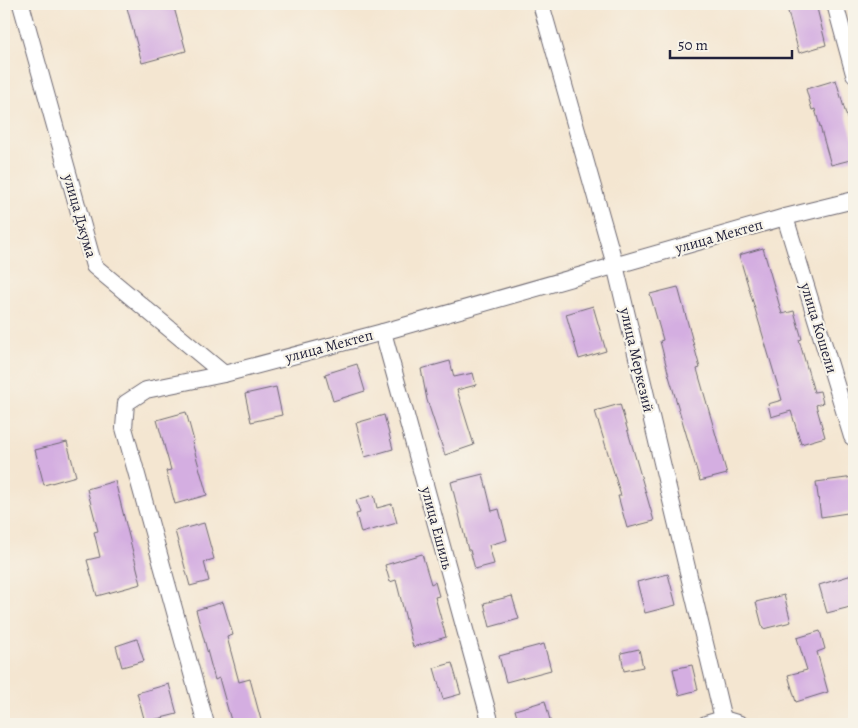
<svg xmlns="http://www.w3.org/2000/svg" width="858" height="728" viewBox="0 0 858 728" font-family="Alegreya,serif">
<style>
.building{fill:#d4aee1}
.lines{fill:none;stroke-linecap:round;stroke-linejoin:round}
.minor-casing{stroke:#6c6770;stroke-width:18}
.minor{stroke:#fff;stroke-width:16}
.labels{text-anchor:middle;stroke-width:4.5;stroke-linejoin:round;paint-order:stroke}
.street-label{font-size:15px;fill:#22223b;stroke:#f7f3e8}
</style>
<rect width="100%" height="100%" fill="#f7f3e8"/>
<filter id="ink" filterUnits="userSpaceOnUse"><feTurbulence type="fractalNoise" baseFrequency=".02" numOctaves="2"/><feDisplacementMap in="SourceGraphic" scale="10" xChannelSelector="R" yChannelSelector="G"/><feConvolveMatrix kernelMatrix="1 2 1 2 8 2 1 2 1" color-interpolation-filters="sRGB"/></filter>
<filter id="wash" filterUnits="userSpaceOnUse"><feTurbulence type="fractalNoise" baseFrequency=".0096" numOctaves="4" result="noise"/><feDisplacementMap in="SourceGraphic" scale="20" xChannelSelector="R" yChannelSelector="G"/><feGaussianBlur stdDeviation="1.12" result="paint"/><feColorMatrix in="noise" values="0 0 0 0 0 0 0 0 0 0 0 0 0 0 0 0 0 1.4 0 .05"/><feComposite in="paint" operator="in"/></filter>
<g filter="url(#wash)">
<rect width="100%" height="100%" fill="#f4e6d1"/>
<g id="blocks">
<g class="building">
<path d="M126,4h47l13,47 -44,12z"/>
<path d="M786,4h30l10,41 -27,8z"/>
<path d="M836,80l18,62v17l-23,6 -16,-56 -3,1 -6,-21z"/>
<path d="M763,248l19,66 12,-3 8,28 -3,1 15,52 6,-1 3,12 -7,2 9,32 -24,7 -10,-33 -20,6 -3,-13 14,-4 -43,-145z"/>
<path d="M678,287l22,81 -3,1 30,105 -27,7 -31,-105 -9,-35 3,-1 -13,-46z"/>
<path d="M593,306l13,45 -27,8 -13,-45z"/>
<path d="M450,361l4,16 19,-4 3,12 -19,5 17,55 -29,10 -18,-55 -6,-31z"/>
<path d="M357,364l8,27 -32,10 -8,-27z"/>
<path d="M276,387l6,28 -31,7 -6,-28z"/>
<path d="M620,404l34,117 -27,7 -9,-32h3l-26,-85z"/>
<path d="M186,412l8,29 -2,1 15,53 -32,9 -9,-33 5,-1 -14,-50z"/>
<path d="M384,415l9,34 -28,8 -9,-34z"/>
<path d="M67,442l9,34 -32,9 -9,-35z"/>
<path d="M483,474l9,37 7,-2 8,31 -18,5 5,19 -19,5 -5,-19h-2l-17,-68z"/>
<path d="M854,477v35l-33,5 -5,-35z"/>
<path d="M115,481l26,103 -44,12 -10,-36 13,-3 -6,-25 4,-1 -11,-42z"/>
<path d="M374,495l3,13 15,-4 5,19 -36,10 -5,-19 4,-1 -4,-13z"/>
<path d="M204,523l10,36 -10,3 5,19 -19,5 -15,-55z"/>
<path d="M422,554l9,30 4,-2 4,14 -4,1 11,40 -33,10 -17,-67 -6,2 -5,-17z"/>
<path d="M668,574l8,31 -31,8 -8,-31z"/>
<path d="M852,575l2,8v23l-27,7 -8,-28z"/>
<path d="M784,595l7,27 -28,7 -7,-27z"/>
<path d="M512,596l7,23 -29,8 -6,-24z"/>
<path d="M223,602l10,33 -6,2 12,45 11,-3 12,45h-30l-13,-46 -4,2 -19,-70z"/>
<path d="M820,631l5,18 -8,3 11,40 -32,10 -8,-27 19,-5 -10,-32z"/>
<path d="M137,639l7,22 -22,6 -6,-21z"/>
<path d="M544,644l7,26 -45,12 -7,-26z"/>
<path d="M639,649l4,18 -19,4 -3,-18z"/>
<path d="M452,663l9,31 -18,5 -9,-31z"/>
<path d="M692,665l6,25 -19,5 -6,-26z"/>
<path d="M169,684l8,30 -32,8 -8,-29z"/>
<path d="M545,701l6,23h-32l-4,-14z"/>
</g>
</g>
</g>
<g filter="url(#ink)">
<use href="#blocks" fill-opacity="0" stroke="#6c6770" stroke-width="1"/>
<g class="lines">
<defs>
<g id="minor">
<path d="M21,4l73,262 130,108"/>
<path d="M541,4l74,261 108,454"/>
<path d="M835,4l19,70"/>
<path d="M785,217l67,220 2,1"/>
<path d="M383,332l108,392"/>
<path d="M206,724l-82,-296 2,-25 20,-13 78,-16 159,-42 402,-115 69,-17"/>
<path d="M706,724l17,-5 17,5"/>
</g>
</defs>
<use href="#minor" class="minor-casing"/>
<use href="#minor" class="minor"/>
</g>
</g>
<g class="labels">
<g class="street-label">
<text transform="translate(80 216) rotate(74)" y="5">улица Джума</text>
<text transform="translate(719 236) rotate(-16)" y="5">улица Мектеп</text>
<text transform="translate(819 328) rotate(73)" y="5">улица Кошели</text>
<text transform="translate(329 346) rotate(-15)" y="5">улица Мектеп</text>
<text transform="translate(637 360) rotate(77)" y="5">улица Меркезий</text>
<text transform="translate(437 528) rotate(75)" y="5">улица Ешиль</text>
</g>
</g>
<rect width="858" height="728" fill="none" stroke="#f7f3e8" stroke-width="20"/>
<path d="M670 50v8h122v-8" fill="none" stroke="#22223b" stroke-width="2.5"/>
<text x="678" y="50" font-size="15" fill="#22223b" stroke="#f7f3e8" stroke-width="4" paint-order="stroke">50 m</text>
</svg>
